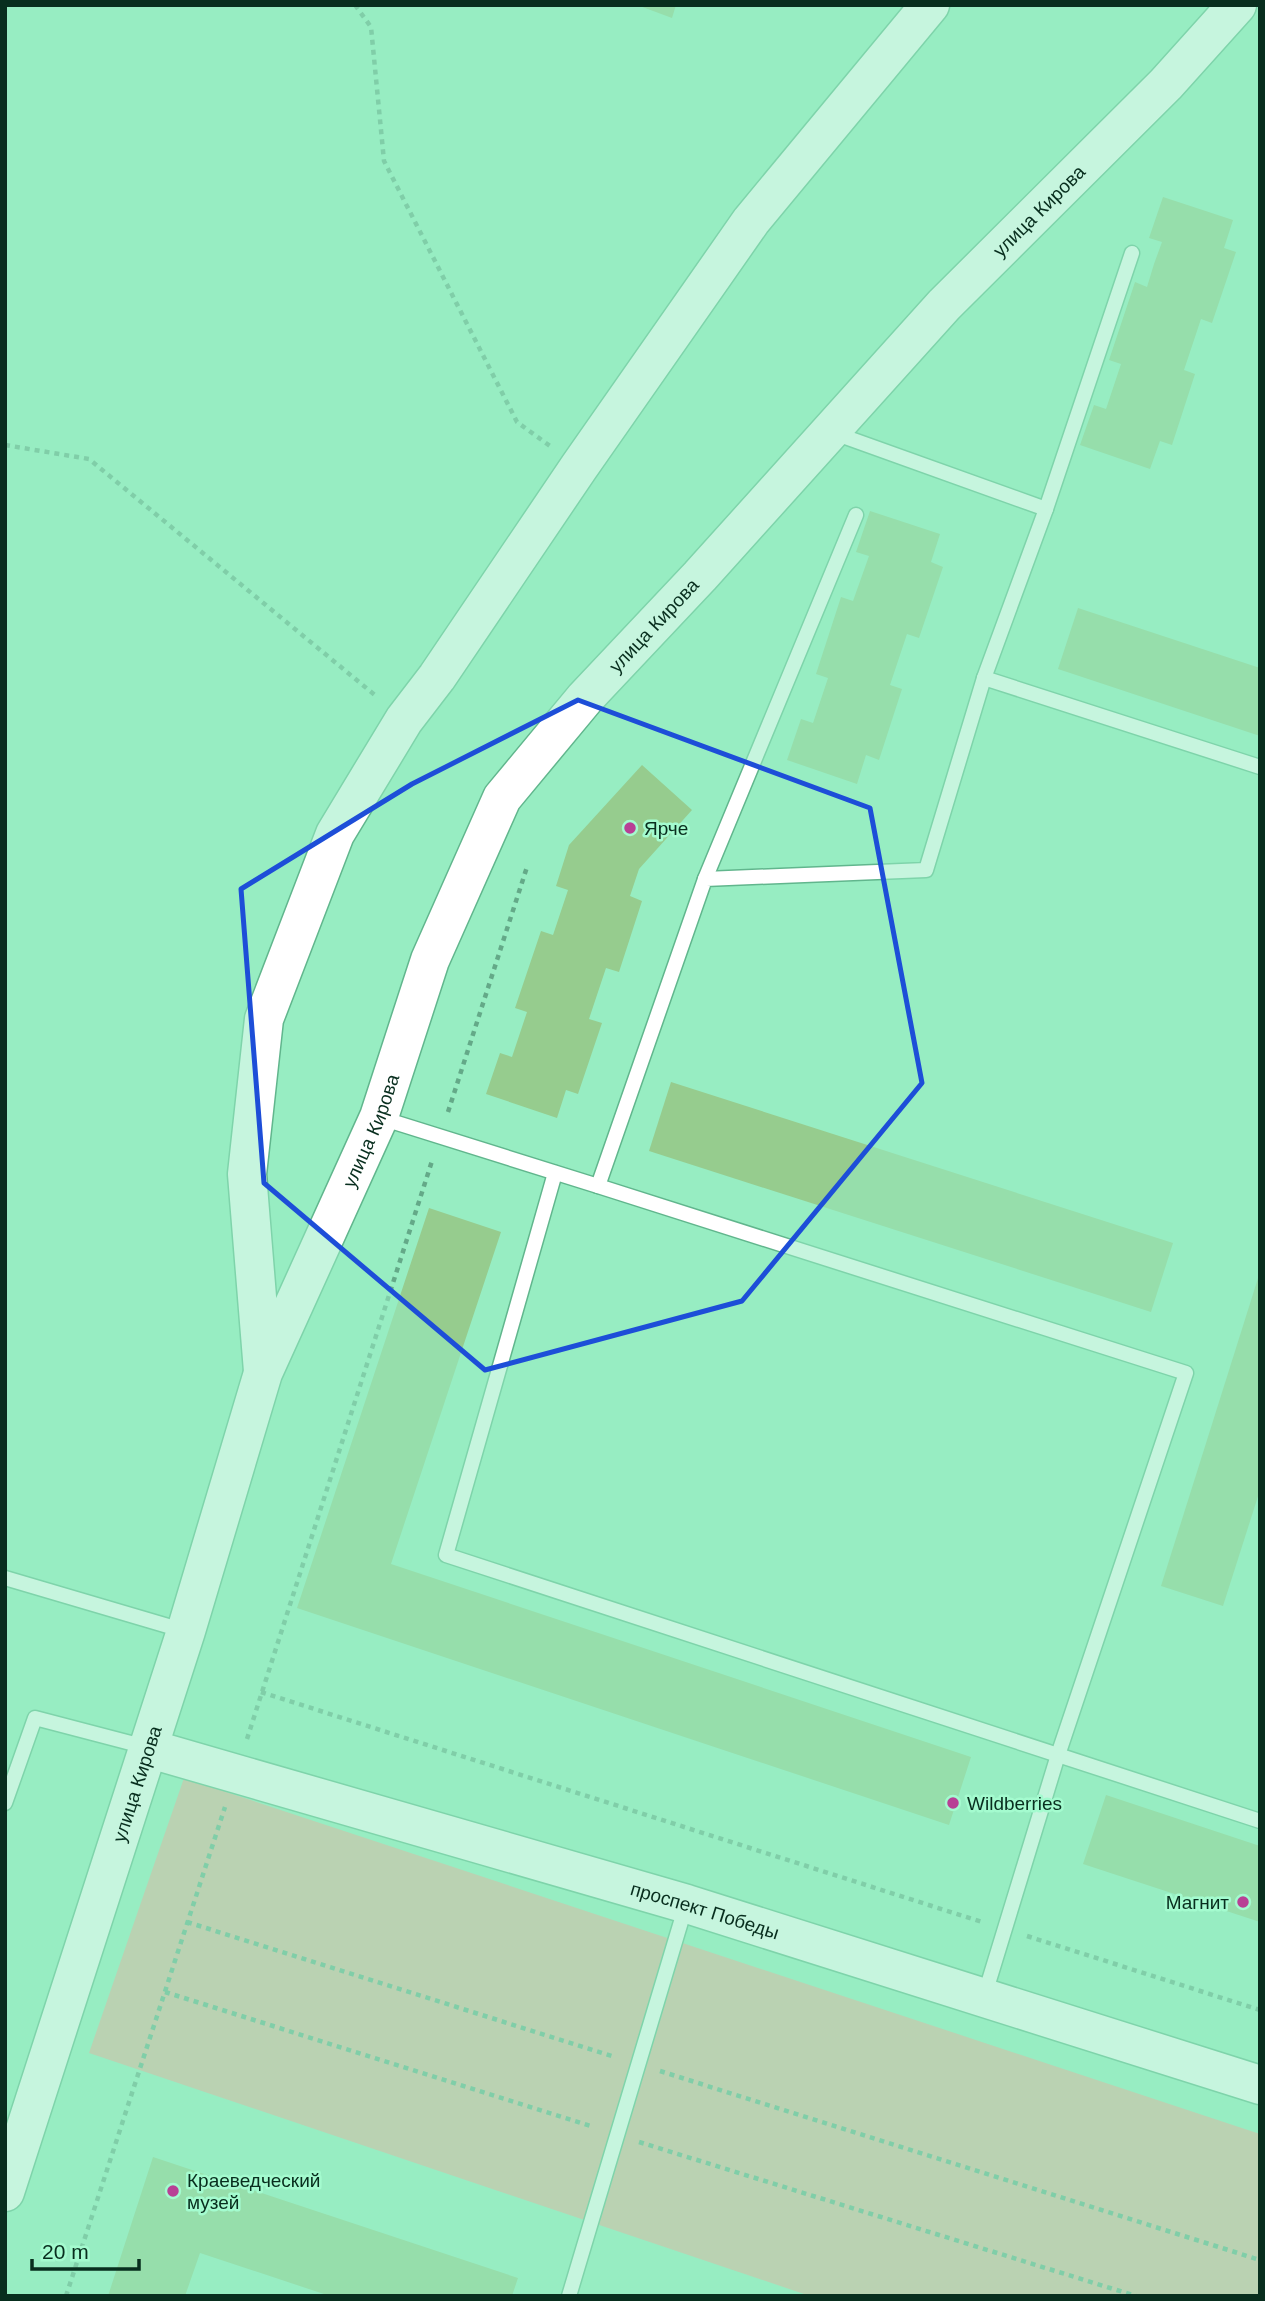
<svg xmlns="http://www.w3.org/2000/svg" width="1265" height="2301" viewBox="0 0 1265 2301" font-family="Arial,sans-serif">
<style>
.green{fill:#e5b19e}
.building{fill:#96cc8e}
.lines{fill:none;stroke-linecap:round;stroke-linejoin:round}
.lane-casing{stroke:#61b68d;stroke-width:17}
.secondary-casing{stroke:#61b68d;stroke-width:41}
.path{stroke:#64a988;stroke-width:4.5;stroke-dasharray:5 5;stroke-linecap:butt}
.lane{stroke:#fff;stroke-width:14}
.secondary{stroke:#fff;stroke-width:38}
.marked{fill:none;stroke:#1d4ed8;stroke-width:5;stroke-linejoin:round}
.poi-dot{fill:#b84095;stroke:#a4fbcf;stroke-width:2.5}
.labels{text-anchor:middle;stroke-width:5;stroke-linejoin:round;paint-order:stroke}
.street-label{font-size:19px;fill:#082e1e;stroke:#a4fbcf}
.poi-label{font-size:19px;fill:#082e1e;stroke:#a4fbcf;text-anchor:start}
</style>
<rect width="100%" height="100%" fill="#97edc2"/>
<path class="green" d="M184,1778l1076,356v162h-450l-721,-243z"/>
<g class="building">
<path d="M637,5h39l-4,13z"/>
<path d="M1163,197l70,23 -9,28 12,4 -24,71 -11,-4 -17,51 11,4 -23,71 -12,-4 -10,28 -70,-24 14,-40 12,4 15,-45 -12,-4 26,-78 12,5 7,-23 8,-22 -13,-4z"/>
<path d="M870,511l70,23 -9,28 12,5 -24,71 -12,-4 -17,51 12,4 -23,71 -13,-5 -9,29 -70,-24 14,-41 12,4 15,-45 -12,-4 25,-77 12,4 16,-45 -13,-4z"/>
<path d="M1078,608l182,60v68l-202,-67z"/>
<path d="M642,765l50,45 -53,59 -9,27 12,5 -23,71 -13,-4 -17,51 13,4 -24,71 -12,-4 -9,28 -71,-24 14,-41 12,4 15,-45 -12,-4 26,-77 12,4 15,-45 -12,-4 13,-41z"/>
<path d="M671,1082l502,161 -22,69 -502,-161z"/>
<path d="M429,1208l72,24 -110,332 580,193 -22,68 -652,-217z"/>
<path d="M1259,1275l1,215 -37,116 -62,-20z"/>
<path d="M1106,1795l154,51v76l-177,-58z"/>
<path d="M153,2157l365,121 -6,18h-182l-130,-43 -15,43h-77z"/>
</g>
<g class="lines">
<defs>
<g id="lane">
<path d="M1046,509l86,-256"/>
<path d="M984,678l276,89"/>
<path d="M705,879l151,-364"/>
<path d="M381,1118l217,68 107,-307 221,-9 58,-192 62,-169 -212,-76"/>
<path d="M555,1173l-109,382 814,266"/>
<path d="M598,1186l588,187 -128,382 -74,242"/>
<path d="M5,1578l180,53"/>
<path d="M5,1803l30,-85 111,29"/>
<path d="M569,2296l117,-391"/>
</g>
<g id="secondary">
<path d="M263,1371l-16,-197 17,-155 71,-185 69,-114 33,-43 142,-210 172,-246 179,-216"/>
<path id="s1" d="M147,1748l540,156 573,181"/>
<path id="s2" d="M5,2192l181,-561 77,-258 116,-256 51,-157 72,-162 83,-100 115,-122 244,-271 222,-221 71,-79"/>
</g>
</defs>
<use href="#lane" class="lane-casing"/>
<use href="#secondary" class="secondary-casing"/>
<g class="path">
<path d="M355,5l16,22 13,134 133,261 33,24"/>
<path d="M5,445l84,14 287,237"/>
<path d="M448,1112l79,-245"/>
<path d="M261,1692l721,230"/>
<path d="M247,1739l185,-578"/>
<path d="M187,1922l428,135"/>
<path d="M1027,1936l233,74"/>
<path d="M165,1992l429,135"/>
<path d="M660,2071l600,189"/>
<path d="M639,2142l497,154"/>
<path d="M66,2296l159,-489"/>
</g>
<use href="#lane" class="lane"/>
<use href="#secondary" class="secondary"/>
</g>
<path d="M0 0H1265V2301H0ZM578,700l292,108 52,275 -180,218 -257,69 -221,-187 -23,-294 171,-105z" fill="#97edc2" fill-opacity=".55" fill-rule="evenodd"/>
<path class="marked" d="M578,700l292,108 52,275 -180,218 -257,69 -221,-187 -23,-294 171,-105z"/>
<g class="poi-dot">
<circle cx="630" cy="828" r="7"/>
<circle cx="953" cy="1803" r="7"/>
<circle cx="1243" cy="1902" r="7"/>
<circle cx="173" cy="2191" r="7"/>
</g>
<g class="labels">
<g class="street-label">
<text dy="7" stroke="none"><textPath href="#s2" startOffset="2278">улица Кирова</textPath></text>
<text dy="7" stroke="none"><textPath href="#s2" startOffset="1712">улица Кирова</textPath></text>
<text dy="7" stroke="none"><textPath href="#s2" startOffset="1124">улица Кирова</textPath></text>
<text dy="7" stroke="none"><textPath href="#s2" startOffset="429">улица Кирова</textPath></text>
<text dy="7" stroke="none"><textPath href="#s1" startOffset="581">проспект Победы</textPath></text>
</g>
<g class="poi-label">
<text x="644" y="835">Ярче</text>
<text x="967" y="1810">Wildberries</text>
<text x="1229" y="1909" text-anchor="end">Магнит</text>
<text x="187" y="2187">Краеведческий<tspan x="187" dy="22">музей</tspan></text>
</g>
</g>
<rect width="1265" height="2301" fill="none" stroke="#082e1e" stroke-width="14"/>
<path d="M32 2259v10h107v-10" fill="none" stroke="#082e1e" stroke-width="3.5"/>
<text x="42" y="2259" font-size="21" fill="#082e1e" stroke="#a4fbcf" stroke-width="5" paint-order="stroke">20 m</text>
</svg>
